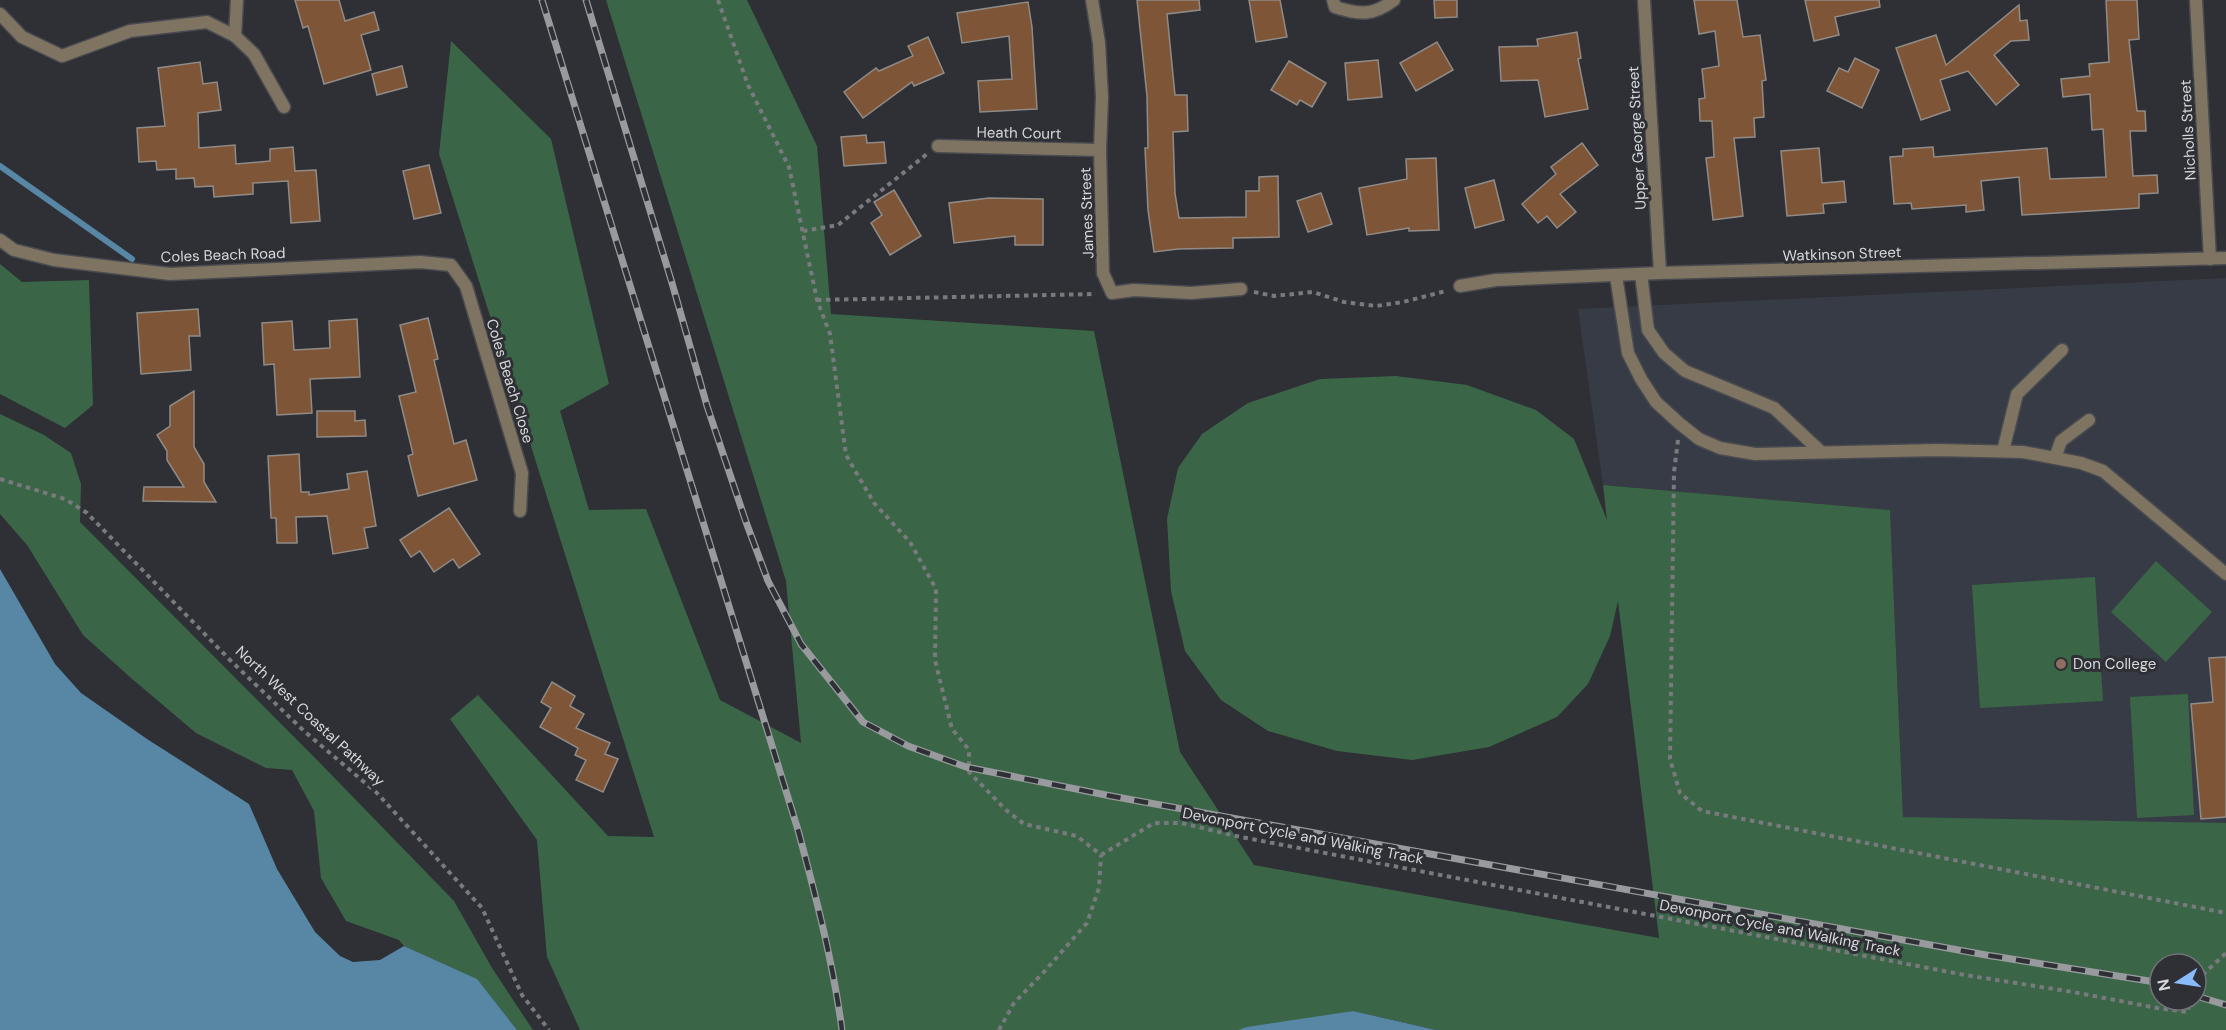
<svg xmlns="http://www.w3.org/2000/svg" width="2226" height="1030" viewBox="0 0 2226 1030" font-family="'DM Sans',sans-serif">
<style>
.built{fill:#373b45}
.green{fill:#3b6547;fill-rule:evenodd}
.water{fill:#5887a6}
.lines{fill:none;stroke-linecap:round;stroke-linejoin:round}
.stream{stroke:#5887a6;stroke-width:6}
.building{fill:#7e5637;stroke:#918b87;stroke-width:1.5}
.lane-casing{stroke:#494b50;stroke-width:15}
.street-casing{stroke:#494b50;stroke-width:15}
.path{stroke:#787a7e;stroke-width:4;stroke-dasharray:4.5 4.5;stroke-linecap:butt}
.lane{stroke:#7e7461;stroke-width:12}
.street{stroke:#7e7461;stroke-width:12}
.rail-casing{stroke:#989a9e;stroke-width:7}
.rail{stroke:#2e3035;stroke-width:4.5;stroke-dasharray:14;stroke-linecap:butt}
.education-dot{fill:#8d6e63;stroke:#2e3035;stroke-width:2}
.labels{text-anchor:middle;stroke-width:6;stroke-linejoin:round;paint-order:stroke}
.street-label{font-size:15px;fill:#d7d8dc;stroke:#2e3035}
.poi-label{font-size:15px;fill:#d7d8dc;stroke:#2e3035;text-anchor:start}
</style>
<rect width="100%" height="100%" fill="#2e3035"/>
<path class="built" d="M2226,278v571l-323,-32 -13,-307 -287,-25 -25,-176z"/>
<g class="green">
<path d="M606,0h141l70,146 14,168 263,17 86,421 74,113 405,73 -41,-337 -8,35 -22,48 -31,33 -68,30 -77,13 -75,-9 -69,-20 -47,-31 -36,-49 -14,-60 -4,-72 11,-51 24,-34 46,-31 72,-24 76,-3 71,9 69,25 38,29 33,81 -4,-35 287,25 13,307 323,6v207h-790l-83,-19 -115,19h-658l-33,-73 -10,-117 -87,-121 28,-24 130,141 46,1 -215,-683 12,-113 100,98 58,245 -49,27 29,99 57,-1 74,191 81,43 -15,-162zM2160,964h36v36h-36z"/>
<path d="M0,264l22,18 67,-2 4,125 -28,23 -65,-34z"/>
<path d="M0,414l44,21 27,18 10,31 -1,38 239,240 135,139 38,67 41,62h-16l-41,-51 -72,-33 -5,-6 -53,-19 -25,-43 -7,-67 -22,-41 -26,-2 -70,-35 -65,-55 -48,-43 -56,-90 -27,-31z"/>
<path d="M2156,561l56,51 -46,50 -55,-50z"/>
<path d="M2095,577l8,124 -123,7 -8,-123z"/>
<path d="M2188,694l6,121 -57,3 -7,-121z"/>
</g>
<g class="water">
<path d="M0,569l55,95 26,29 66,46 102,65 28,65 38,63 25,24 13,6 27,-2 24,-14 73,33 40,51h-517z"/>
<path d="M1353,1011l83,19h-198l9,-3z"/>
</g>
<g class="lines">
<path class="stream" d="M0,166l132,93"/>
</g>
<g class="building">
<path d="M295,0h44l6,21 29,-9 5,18 -18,5 10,35 -47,14 -16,-58 -5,2z"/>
<path d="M1137,0h62l1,10 -33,4 8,81h12l1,36 -15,1 2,61 4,25 67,-1v-26h13v-14l19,-1 1,61 -46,1v10l-55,1 -24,3 -6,-42 -3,-62h3l-1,-52z"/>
<path d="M1249,0h31l7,37 -31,5z"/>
<path d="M1434,0h23v17l-22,1z"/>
<path d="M1694,0h43l6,37 17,-2 6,45 -4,1 2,36 -10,1 1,19 -21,1 9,78 -30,4 -7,-62 8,-1 -2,-36h-12l-1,-22 6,-1 -3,-29 17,-3 -4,-35 -16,3z"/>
<path d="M1805,0h74l1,7 -45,10 4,18 -25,6z"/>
<path d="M2106,0h31l2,39 -10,1 8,71h8l1,20h-16l3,45 24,-1 1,18 -19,1v14l-117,7 -3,-38 -38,4 3,29 -18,2v-7l-54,4 -1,-6 -17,1 -4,-47 13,-1v-7l30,-2 1,10 113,-9 3,31 56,-2 -3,-48 -11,1 -2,-36 -27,3 -2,-18 29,-3 -1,-12 20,-2z"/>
<path d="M1028,2l4,25 5,82 -57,3 -2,-31 34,-2 -3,-43 -47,7 -5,-30z"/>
<path d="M2019,5l1,16 7,-1 2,20 -18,1 -17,14 25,30 -23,20 -28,-34 -28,9 10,30 -29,10 -25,-72 40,-13 10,30z"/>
<path d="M1577,32l4,26 -3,1 10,50 -43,8 -7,-37 -37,1 -2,-34 39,-1 -1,-7z"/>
<path d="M928,37l16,36 -30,13 -2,-4 -49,36 -19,-26 32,-24 3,3 34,-15 -5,-10z"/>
<path d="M1437,42l16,28 -37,21 -16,-28z"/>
<path d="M1855,58l24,12 -17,38 -35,-17 12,-23 9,4z"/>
<path d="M1378,60l4,37 -34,3 -3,-37z"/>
<path d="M1289,61l37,22 -14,24 -12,-7 -3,5 -26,-15z"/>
<path d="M200,62l3,22 14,-2 4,28 -23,3 1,35 36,-3 1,19 34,-3v-12l23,-2 2,24 21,-1 4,51 -29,2 -3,-42 -35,2v11l-39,3 -1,-11 -18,1 -1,-9 -18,1v-10l-19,1 -1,-9 -17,1 -2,-34 28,-2 -7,-58z"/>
<path d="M402,66l5,21 -30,8 -5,-21z"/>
<path d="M866,135l1,8 17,-1 2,21 -42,3 -3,-29z"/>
<path d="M1582,143l16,22 -38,29 16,18 -19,16 -10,-12 -9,7 -16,-19 34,-30 -5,-7z"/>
<path d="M1819,148l3,35 22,-2 2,21 -23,2 1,9 -37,3 -6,-65z"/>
<path d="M1436,158l3,72 -30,1v-3l-42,7 -8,-47 48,-9 -1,-20z"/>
<path d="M429,165l12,48 -27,6 -11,-48z"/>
<path d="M1494,180l10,40 -29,8 -10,-40z"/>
<path d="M894,190l27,46 -31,19 -19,-32 11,-8 -8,-13z"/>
<path d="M1321,193l11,31 -24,8 -11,-31z"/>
<path d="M989,198l54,1v46h-28v-9l-61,7 -5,-40z"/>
<path d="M198,309l2,27h-11l2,34 -50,4 -4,-61z"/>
<path d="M428,318l10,41 -4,1 20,84 12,-4 11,40 -59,16 -10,-40 5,-2 -14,-58 17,-4 -16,-67z"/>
<path d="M357,319l3,58 -50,2 2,34 -35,2 -3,-51 -10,1 -2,-42 30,-2 2,29 36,-2 -1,-27z"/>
<path d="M194,391v56l10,17v18l12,20 -73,-1 1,-14h40l-17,-27v-9l-10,-16 13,-9v-20z"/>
<path d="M317,411h38v10l10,-1 1,16 -49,1z"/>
<path d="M299,454l2,38h8v3l40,-6 -2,-15 20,-3 9,55 -12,2 4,20 -35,6 -6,-38 -31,1 1,26h-20l-1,-25h-5l-3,-62z"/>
<path d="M449,508l31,46 -21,14 -6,-9 -19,13 -14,-21 -9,6 -11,-17z"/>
<path d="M2226,657v160l-25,2 -10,-115 22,-2 -4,-44z"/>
<path d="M552,682l23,14 -5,10 14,8 -8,14 34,15 -5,11 13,5 -15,33 -27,-12 10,-20 -11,-5 3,-7 -38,-21 11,-19 -10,-6z"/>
</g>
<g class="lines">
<defs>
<g id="lane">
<path d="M1641,274l7,56 16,23 21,18 89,37 46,43"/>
<path d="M1616,276l12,77 13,26 15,23 23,21 20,16 21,9 35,6 182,-4 86,2 58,11 22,8 123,103"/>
<path d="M2003,451l14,-57 45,-44"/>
<path d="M2055,458l6,-17 28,-21"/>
</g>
<g id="street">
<path d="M1092,0l7,43 3,54 -2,53 3,123 9,20 22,-3 57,3 50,-4"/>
<path d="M1333,0l2,7c25,8 38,9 59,-7"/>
<path d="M1644,0l16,273"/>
<path d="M2196,0l14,259"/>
<path d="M0,14l22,23 40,19 68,-25 77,-9 28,14 19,18 30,53"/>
<path d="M235,36l2,-36"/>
<path d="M938,146l162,4"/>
<path d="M0,240l14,10 40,10 116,14 250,-12 31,3 15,21 56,187 -2,38"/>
<path d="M1460,286l36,-6 164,-7 566,-15"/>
</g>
</defs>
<use href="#lane" class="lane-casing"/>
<use href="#street" class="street-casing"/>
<g class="path">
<path d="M718,0l30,85 41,82 28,133 13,34 16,121 28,48 36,39 26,47 -1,71 17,69 17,21v22l37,38 18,14 53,12 24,19"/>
<path d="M803,231l35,-6 89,-71"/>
<path d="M1254,292l20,4 39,-4 31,10 32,4 27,-4 43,-11"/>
<path d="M817,300l279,-6"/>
<path d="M1678,440l-4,32 -4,287 10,34 22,18 524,102"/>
<path d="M0,479l65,20 22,14 143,147 74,71 73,62 105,115 40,87 27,35"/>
<path d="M1101,855l53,-32h27l55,13 729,139 108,17 84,16 31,4 1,-12"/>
<path d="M2196,981l30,-28"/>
<path d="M999,1030l15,-27 29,-30 44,-50 12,-35 2,-33"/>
</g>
<use href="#lane" class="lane"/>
<use href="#street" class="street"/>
<defs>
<g id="rail">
<path d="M542,0l256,830c18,67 35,132 44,200"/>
<path d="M586,0l86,283 35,123 39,116 22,59 33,63 62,78 45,24 58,21 145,29 875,159 163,26 11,4"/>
<path d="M2196,996l30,9"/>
</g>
</defs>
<use href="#rail" class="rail-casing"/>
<use href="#rail" class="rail"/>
</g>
<circle class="education-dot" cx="2061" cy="664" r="6"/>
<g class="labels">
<g class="street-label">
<text transform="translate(2188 130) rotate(-93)" y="5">Nicholls Street</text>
<text transform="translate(1019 133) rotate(1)" y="5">Heath Court</text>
<text transform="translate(1637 138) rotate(-93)" y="5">Upper George Street</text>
<text transform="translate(1087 213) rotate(-92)" y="5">James Street</text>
<text transform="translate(1842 254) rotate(-2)" y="5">Watkinson Street</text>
<text transform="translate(223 255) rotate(-2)" y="5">Coles Beach Road</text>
<text transform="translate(510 381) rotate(73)" y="5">Coles Beach Close</text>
<text transform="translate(310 716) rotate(43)" y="5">North West Coastal Pathway</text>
<text transform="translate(1303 836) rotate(11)" y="5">Devonport Cycle and Walking Track</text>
<text transform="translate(1780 928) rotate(11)" y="5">Devonport Cycle and Walking Track</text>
</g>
<g class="poi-label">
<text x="2073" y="669">Don College</text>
</g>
</g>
<g transform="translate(2178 982) rotate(258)"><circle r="28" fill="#2e3035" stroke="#727378" stroke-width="1.5"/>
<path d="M0-4.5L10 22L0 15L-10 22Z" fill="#89bafc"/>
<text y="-9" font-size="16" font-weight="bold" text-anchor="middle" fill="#d7d8dc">N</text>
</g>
</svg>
